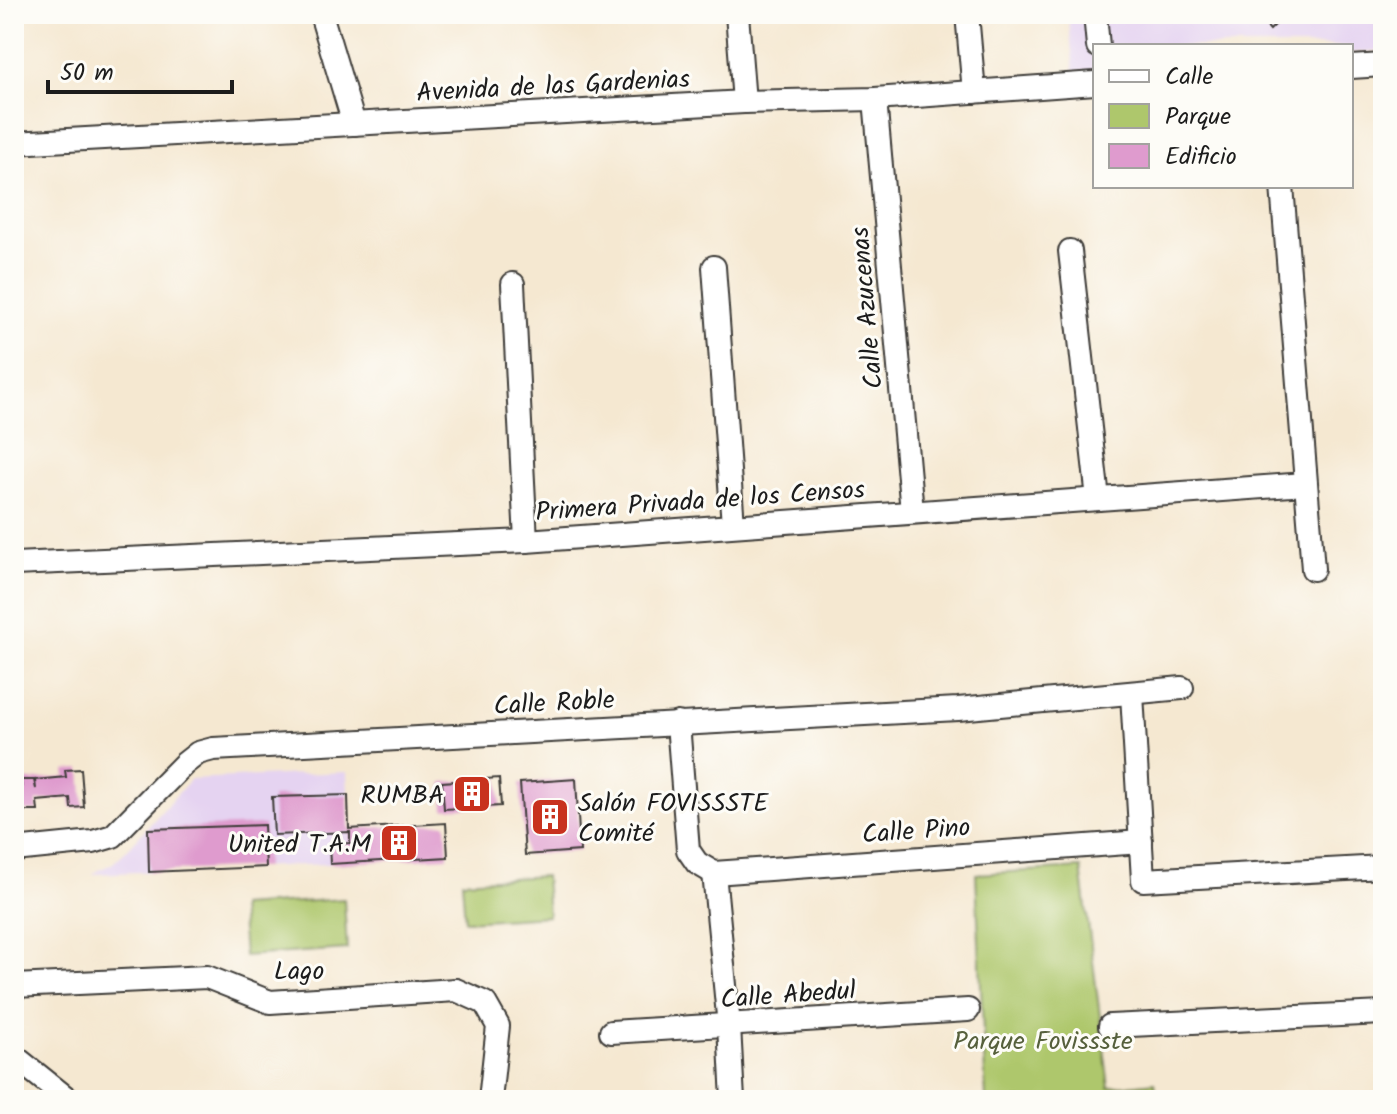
<svg xmlns="http://www.w3.org/2000/svg" width="1397" height="1114" viewBox="0 0 1397 1114" font-family="Kalam,sans-serif">
<style>
.built{fill:#e5d3f1}
.green{fill:#aec76c;stroke:#657244;stroke-width:2}
.building{fill:#df9bce}
.lines{fill:none;stroke-linecap:round;stroke-linejoin:round}
.minor-casing{stroke:#3d3b37;stroke-width:26}
.minor{stroke:#fff;stroke-width:22}
.labels{text-anchor:middle;stroke-width:6;stroke-linejoin:round;paint-order:stroke}
.street-label{font-size:26px;fill:#1c1c1c;stroke:#fdfcf7}
.poi-label{font-size:26px;fill:#1c1c1c;stroke:#fdfcf7;text-anchor:end}
.park-label{font-size:26px;fill:#56603c;stroke:#fdfcf7}
</style>
<rect width="100%" height="100%" fill="#fdfcf7"/>
<filter id="ink" filterUnits="userSpaceOnUse"><feTurbulence type="fractalNoise" baseFrequency=".0125" numOctaves="2"/><feDisplacementMap in="SourceGraphic" scale="16" xChannelSelector="R" yChannelSelector="G"/><feConvolveMatrix kernelMatrix="1 2 1 2 8 2 1 2 1" color-interpolation-filters="sRGB"/></filter>
<filter id="wash" filterUnits="userSpaceOnUse"><feTurbulence type="fractalNoise" baseFrequency=".006" numOctaves="4" result="noise"/><feDisplacementMap in="SourceGraphic" scale="32" xChannelSelector="R" yChannelSelector="G"/><feGaussianBlur stdDeviation="1.8" result="paint"/><feColorMatrix in="noise" values="0 0 0 0 0 0 0 0 0 0 0 0 0 0 0 0 0 1.4 0 .05"/><feComposite in="paint" operator="in"/></filter>
<g filter="url(#wash)">
<rect width="100%" height="100%" fill="#f5e8d1"/>
<g class="built">
<path d="M1068,14h315v36l-32,3v-7h-256v24l-21,1z"/>
<path d="M347,772l4,91 -259,11 21,-11 13,-12 65,-72z"/>
</g>
<g class="green">
<path d="M1081,868l28,219 46,-5 2,18h-171l-10,-226z"/>
<path d="M545,876l3,40 -83,5 -3,-40z"/>
<path d="M344,899l3,50 -103,7 -4,-50z"/>
</g>
<g id="blocks">
<g class="building">
<path d="M1256,14h30l-16,16z"/>
<path d="M81,769l3,38 -13,1 -1,-10 -33,3 1,10h-15l-2,-31h13l2,9 -1,-9 31,-3 -1,-7z"/>
<path d="M499,778l2,28 -57,3 -2,-27z"/>
<path d="M576,779l4,72 -55,4 -5,-72z"/>
<path d="M348,795l1,34 97,-6 2,34 -118,7 -1,-20 21,-1v-11l-76,3 -2,-38z"/>
<path d="M264,825l2,42 -117,5 -1,-43z"/>
</g>
</g>
</g>
<g filter="url(#ink)">
<use href="#blocks" fill-opacity="0" stroke="#3d3b37" stroke-width="2"/>
<g class="lines">
<defs>
<g id="minor">
<path d="M321,14l33,110"/>
<path d="M737,14l7,88"/>
<path d="M967,14l7,78"/>
<path d="M1095,14l3,32"/>
<path d="M1351,67l32,-2"/>
<path d="M875,99l37,413"/>
<path d="M14,143l730,-41 131,-3 220,-16"/>
<path d="M1282,186l31,383"/>
<path d="M1070,251l28,248"/>
<path d="M714,267l19,258"/>
<path d="M513,284l13,257"/>
<path d="M14,564l512,-23 779,-57"/>
<path d="M1132,694l11,186 240,-13"/>
<path d="M678,723l10,127 9,13 17,10 427,-31"/>
<path d="M14,850l79,-8 20,-6 71,-72 14,-11 15,-4 745,-40 224,-21"/>
<path d="M714,873l15,153 4,74"/>
<path d="M14,986l193,-9 63,25 186,-12 29,13 13,23 -8,74"/>
<path d="M1110,1026l273,-13"/>
<path d="M611,1032l357,-22"/>
<path d="M14,1056l55,44"/>
</g>
</defs>
<use href="#minor" class="minor-casing"/>
<use href="#minor" class="minor"/>
</g>
</g>
<defs>
<symbol id="building-square" viewBox="-11 -11 22 22"><rect x="-9" y="-9" width="18" height="18" rx="4" fill="#c8321e" stroke="#fdfcf7"/><path d="M-4-6H4V6H1V3H-1V6H-4ZM-2.5-4.3h1.7v1.8h-1.7ZM.8-4.3h1.7v1.8H.8ZM-2.5-1h1.7V.8h-1.7ZM.8-1h1.7V.8H.8Z" fill="#fff"/></symbol>
</defs>
<g fill-rule="evenodd">
<use href="#building-square" x="450" y="772" width="44" height="44"/>
<use href="#building-square" x="528" y="795" width="44" height="44"/>
<use href="#building-square" x="377" y="821" width="44" height="44"/>
</g>
<g class="labels">
<g class="street-label">
<text transform="translate(553 85) rotate(-3)" y="9">Avenida de las Gardenias</text>
<text transform="translate(866 308) rotate(-95)" y="9">Calle Azucenas</text>
<text transform="translate(700 500) rotate(-4)" y="9">Primera Privada de los Censos</text>
<text transform="translate(554 702) rotate(-3)" y="9">Calle Roble</text>
<text transform="translate(916 830) rotate(-4)" y="9">Calle Pino</text>
<text x="299" y="979">Lago</text>
<text transform="translate(788 994) rotate(-4)" y="9">Calle Abedul</text>
</g>
<g class="poi-label">
<text x="444" y="803">RUMBA</text>
<text x="578" y="811" text-anchor="start">Salón FOVISSSTE<tspan x="578" dy="30">Comité</tspan></text>
<text x="371" y="852">United T.A.M</text>
</g>
<g class="park-label">
<text x="1043" y="1049">Parque Fovissste</text>
</g>
</g>
<rect width="1397" height="1114" fill="none" stroke="#fdfcf7" stroke-width="48"/>
<rect x="1093" y="44" width="260" height="144" fill="#fdfcf7" stroke="#a3a29f" stroke-width="2"/>
<rect x="1109" y="70" width="40" height="12" fill="#ffffff" stroke="#a3a29f" stroke-width="2"/>
<text x="1165" y="84" font-size="24" fill="#1c1c1c">Calle</text>
<rect x="1109" y="104" width="40" height="24" fill="#aec76c" stroke="#a3a29f" stroke-width="2"/>
<text x="1165" y="124" font-size="24" fill="#1c1c1c">Parque</text>
<rect x="1109" y="144" width="40" height="24" fill="#df9bce" stroke="#a3a29f" stroke-width="2"/>
<text x="1165" y="164" font-size="24" fill="#1c1c1c">Edificio</text>
<path d="M48 80v12h184v-12" fill="none" stroke="#1c1c1c" stroke-width="4"/>
<text x="60" y="80" font-size="24" fill="#1c1c1c" stroke="#fdfcf7" stroke-width="6" paint-order="stroke">50 m</text>
</svg>
